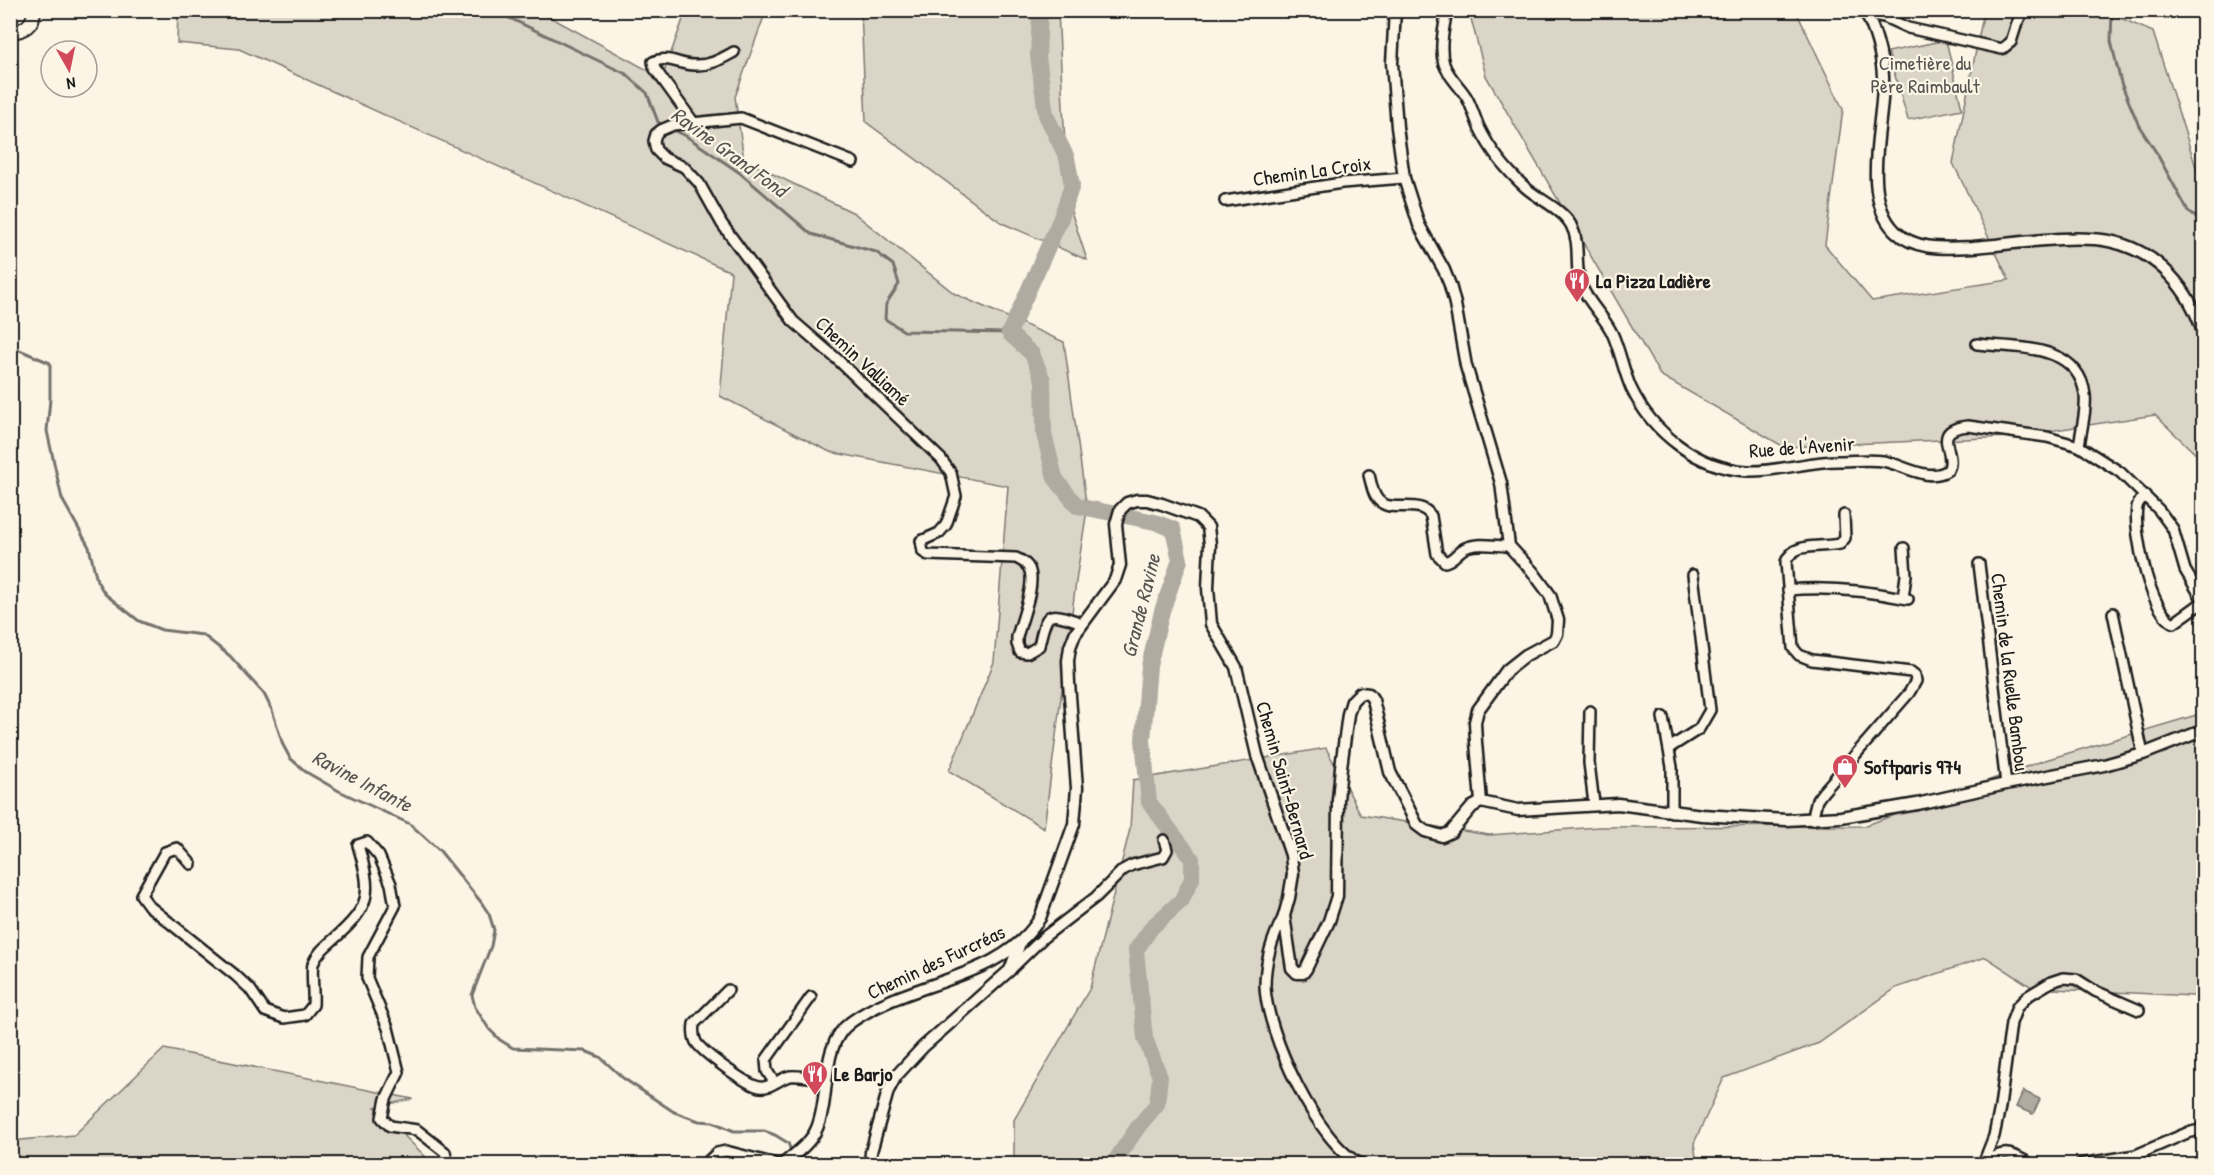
<svg xmlns="http://www.w3.org/2000/svg" width="2214" height="1175" viewBox="0 0 2214 1175" font-family="'Patrick Hand',sans-serif">
<style>
.green{fill:#dbd5c8;stroke:#7c7872;stroke-width:1.5}
.water{fill:#b0aba1;stroke:#75726c;stroke-width:1.5}
.lines{fill:none;stroke-linecap:round;stroke-linejoin:round}
.stream{stroke:#75726c;stroke-width:3}
.river{stroke:#b0aba1;stroke-width:16}
.minor-casing{stroke:#1c1c1c;stroke-width:14}
.tertiary-casing{stroke:#1c1c1c;stroke-width:15}
.secondary-casing{stroke:#1c1c1c;stroke-width:16}
.minor{stroke:#fcf5e5;stroke-width:9}
.tertiary{stroke:#fcf5e5;stroke-width:10}
.secondary{stroke:#fcf5e5;stroke-width:12}
.labels{text-anchor:middle;stroke-width:4.5;stroke-linejoin:round;paint-order:stroke}
.park-label{font-size:20px;fill:#555450;stroke:#fcf5e5}
.street-label{font-size:20px;fill:#1c1c1c;stroke:#fcf5e5}
.poi-label{font-size:20px;font-weight:bold;fill:#1c1c1c;stroke:#fcf5e5;text-anchor:start}
.water-label{font-size:21px;font-style:italic;fill:#575551;stroke:#fcf5e5}
</style>
<rect width="100%" height="100%" fill="#fcf5e5"/>
<filter id="ink" filterUnits="userSpaceOnUse"><feTurbulence type="fractalNoise" baseFrequency=".0167" numOctaves="2"/><feDisplacementMap in="SourceGraphic" scale="12" xChannelSelector="R" yChannelSelector="G"/><feConvolveMatrix kernelMatrix="1 2 1 2 8 2 1 2 1" color-interpolation-filters="sRGB"/></filter>
<g filter="url(#ink)">
<g class="green">
<path d="M178,11h361l123,67 24,-67h80l-31,86 9,63 110,53 101,81 109,48 23,168 -10,64 -33,254 -95,-57 45,-109 14,-176 -178,-34 -110,-56 11,-124 -492,-223 -62,-6z"/>
<path d="M861,11h197l10,191 19,58 -85,-37 -136,-101z"/>
<path d="M1469,11h327l47,98 -18,136 47,56 137,-21 -56,-117 31,-152h120l49,21 50,157v272l-48,-46 -146,22 -225,10 -124,-72 -174,-299z"/>
<path d="M1946,40l16,69 -54,11 -20,-68z"/>
<path d="M2203,713l1,276 -11,7 -160,-8 -47,-31 -90,31 -77,55 -95,35 -30,65 3,21h-683v-44l76,-132 40,-159 3,-49 193,-32 35,67 128,20 109,-8 266,-1 178,-65z"/>
<path d="M164,1049l249,50 -38,8 58,57h-422v-23l63,-6z"/>
</g>
<path class="water" d="M2023,1091l17,8 -7,15 -17,-7z"/>
<g class="lines">
<g class="stream">
<path d="M493,10l133,64 21,19 11,29 6,3"/>
<path d="M2112,10l-1,31 10,42 18,43 17,26 32,59 16,13"/>
<path d="M670,128l16,8 54,37 71,61 65,18 17,13 6,19 -13,20 -1,15 19,12 105,2"/>
<path d="M10,346l40,17v36l-3,32 15,68 27,48 8,34 8,13 34,27 23,9 41,5 27,21 34,38 8,16 11,35 7,13 16,14 33,19 71,33 30,27 41,51 8,12 5,16 -3,16 -19,49 3,12 14,22 11,11 13,8 72,3 15,6 23,21 51,34 25,9 14,1 21,9h30l11,4 13,8 8,21"/>
</g>
<path class="river" d="M1040,10l-2,46 8,59 21,43 5,27 -11,33 -52,115 23,21 11,26 1,54 11,44 22,28 78,16 18,7 7,31 -18,51 -13,55 -6,74 6,62 43,57v20l-11,22 -29,26 -16,23 9,88 15,39 -3,27 -19,23 -25,37"/>
<defs>
<g id="minor">
<path d="M1447,10c-3,17 -8,38 -3,54 5,14 16,22 23,34 5,9 8,20 12,29 11,23 28,44 47,61 14,12 36,21 45,37 11,21 2,42 11,62 7,17 22,29 30,46 8,17 11,37 19,55 21,44 67,81 117,83 31,1 60,-10 90,-10 15,0 31,-2 45,0 21,4 46,22 65,9 10,-17 -20,-40 20,-44l79,11 32,9 41,26 39,38 14,19 12,41 19,32"/>
<path d="M1866,14l18,3 24,11 94,21 9,-7 6,-19 7,-13"/>
<path d="M694,123l-39,-54 -2,-7c14,-7 27,3 41,3 16,1 27,-6 40,-13"/>
<path d="M853,162l-112,-44 -68,7 -12,5 -5,4 -2,7 2,9 8,8 20,9 15,16 23,41 71,97 45,39 103,99 10,14 5,23 -10,29 -7,8 -18,8 2,11 5,3 88,3c6,3 12,6 14,13 5,16 -9,50 -13,66v7l3,8 7,1 12,-7c8,-38 9,-34 44,-23"/>
<path d="M1225,201l117,-18 62,-5"/>
<path d="M1977,344c38,4 102,-1 108,51 2,15 -4,35 -6,51"/>
<path d="M1369,475c2,7 3,16 7,22 12,20 42,-1 55,19l6,38 8,8c9,-2 12,-10 20,-14 12,-6 31,-2 44,-2"/>
<path d="M2145,495c-3,4 -7,7 -8,12 -4,24 13,106 37,116l29,-21"/>
<path d="M1979,564l27,220"/>
<path d="M1788,590c41,-4 81,1 120,9"/>
<path d="M1903,598l3,-23 -2,-27"/>
<path d="M2113,613l30,141"/>
<path d="M1590,711l-1,52 5,41"/>
<path d="M1663,717l9,50v45"/>
<path d="M1669,748l30,-19 11,-19 -17,-135"/>
<path d="M1812,820l5,-20 6,-8 86,-99 7,-12 -1,-6 -4,-3 -99,-12 -13,-5 -6,-7 -7,-86c7,-21 36,-14 54,-18l5,-6 -1,-23"/>
<path d="M191,864l-14,-16 -12,4 -24,43 8,11 86,69 15,14 15,22 19,7 21,-3 8,-10c1,-9 -2,-35 0,-41 4,-11 13,-18 21,-25 38,-34 38,-46 24,-94l9,-3 12,14 12,28 4,22 -27,51 -1,21 21,50 11,44 -13,27 -4,19 8,8 27,4 28,22 3,12"/>
<path d="M1284,916c-12,22 -19,45 -19,70 1,46 53,159 96,178"/>
<path d="M1012,968l32,-31 52,-40 27,-27 9,-5 31,-8 4,-7 -3,-10"/>
<path d="M728,990l-34,34c-1,7 -1,12 2,18 6,10 52,44 64,45 10,2 20,-9 30,-11 12,-1 24,3 37,1"/>
<path d="M774,1082l-7,-11 -1,-11 45,-63"/>
<path d="M705,1164l12,-11 9,-2 50,13"/>
<path d="M1983,1164l11,-28 6,-29 11,-84 6,-16 11,-11 23,-14 12,-4 13,1 19,12 44,19"/>
<path d="M1984,1164c20,-16 26,-11 47,0"/>
<path d="M2081,1164l55,-9 51,-22 17,-4"/>
</g>
<g id="tertiary">
<path d="M1395,10l-3,53 5,64 7,51 15,47 25,45 6,15 5,19 11,62 35,117 8,63 24,26 17,23 8,25 -1,14 -3,6 -28,15 -19,15 -29,40 -3,12 1,20 5,60"/>
<path d="M1864,10c11,19 18,45 19,66 2,45 -24,119 12,155 20,20 51,17 78,16 40,-3 98,-13 136,-6 49,10 82,49 95,95"/>
<path d="M783,1164c12,-10 28,-21 34,-36 14,-32 2,-83 34,-106 55,-41 151,-41 189,-104l34,-94 3,-36 -8,-105 -1,-22 2,-14 5,-13 40,-54 5,-15 -4,-41 4,-14 7,-7 10,-3h10l15,4 36,13 10,10 2,17 -2,44 3,36 25,43 21,88 34,100 2,19 -4,24 -5,18 8,52 5,5h6l3,-4 23,-48 8,-25 1,-96 3,-33 7,-53 4,-13 8,-8 9,1 4,6 17,72 27,53 8,6 17,5 9,-4 21,-25 9,-5 37,8 100,-6 84,11 84,5 55,-3 76,-13 89,-20 98,-19 39,-11 61,-24"/>
<path d="M870,1164l1,-12 17,-61 8,-15 27,-29 87,-77 10,-27"/>
</g>
<path id="secondary" d="M10,32c14,-1 24,-7 24,-22"/>
</defs>
<use href="#minor" class="minor-casing"/>
<use href="#tertiary" class="tertiary-casing"/>
<use href="#secondary" class="secondary-casing"/>
<use href="#minor" class="minor"/>
<use href="#tertiary" class="tertiary"/>
<use href="#secondary" class="secondary"/>
</g>
</g>
<defs>
<symbol id="restaurant-pin" viewBox="-11 -11 22 30"><path d="M0 17L-7.5 6A9.5 9.5 0 1 1 7.5 6Z" fill="#d1495b" stroke="#fcf5e5"/><path d="M-5-6h1v4h1v-4h1v4h1v-4h1v5L-1.5 .5V6h-2V.5L-5-1ZM5-6V6H3V1.5H1.5Q1.5-4 5-6Z" fill="#fff"/></symbol>
<symbol id="shop-pin" viewBox="-11 -11 22 30"><path d="M0 17L-7.5 6A9.5 9.5 0 1 1 7.5 6Z" fill="#d1495b" stroke="#fcf5e5"/><path d="M-5-2.5h2.3a2.7 3.5 0 0 1 5.4 0H5L5.5 6h-11ZM-1.5-2.5h3a1.5 2.3 0 0 0-3 0Z" fill="#fff"/></symbol>
</defs>
<g fill-rule="evenodd">
<use href="#restaurant-pin" x="1562" y="266" width="30" height="40"/>
<use href="#shop-pin" x="1830" y="752" width="30" height="40"/>
<use href="#restaurant-pin" x="800" y="1059" width="30" height="40"/>
</g>
<g class="labels">
<g class="park-label">
<text x="1925" y="70">Cimetière du<tspan x="1925" dy="23">Père Raimbault</tspan></text>
</g>
<g class="street-label">
<text transform="translate(1312 171) rotate(-8)" y="7">Chemin La Croix</text>
<text transform="translate(863 361) rotate(43)" y="7">Chemin Valliamé</text>
<text transform="translate(1802 447) rotate(-4)" y="7">Rue de l'Avenir</text>
<text transform="translate(2010 672) rotate(83)" y="7">Chemin de la Ruelle Bambou</text>
<text transform="translate(1285 780) rotate(74)" y="7">Chemin Saint-Bernard</text>
<text transform="translate(936 962) rotate(-25)" y="7">Chemin des Furcréas</text>
</g>
<g class="poi-label">
<text x="1596" y="288">La Pizza Ladière</text>
<text x="1864" y="774">Softparis 974</text>
<text x="834" y="1081">Le Barjo</text>
</g>
<g class="water-label">
<text transform="translate(729 152) rotate(36)" y="7">Ravine Grand Fond</text>
<text transform="translate(1141 606) rotate(-76)" y="7">Grande Ravine</text>
<text transform="translate(362 781) rotate(28)" y="7">Ravine Infante</text>
</g>
</g>
<rect width="2214" height="1175" fill="none" stroke="#fcf5e5" stroke-width="36"/>
<rect x="18" y="18" width="2178" height="1139" fill="none" stroke="#1c1c1c" stroke-width="2" filter="url(#ink)"/>
<g transform="translate(69 69) rotate(171)"><circle r="28" fill="#fcf5e5" stroke="#a29e95" stroke-width="1.5"/>
<path d="M0-4.5L10 22L0 15L-10 22Z" fill="#d1495b"/>
<text y="-9" font-size="16" font-weight="bold" text-anchor="middle" fill="#1c1c1c">N</text>
</g>
</svg>
